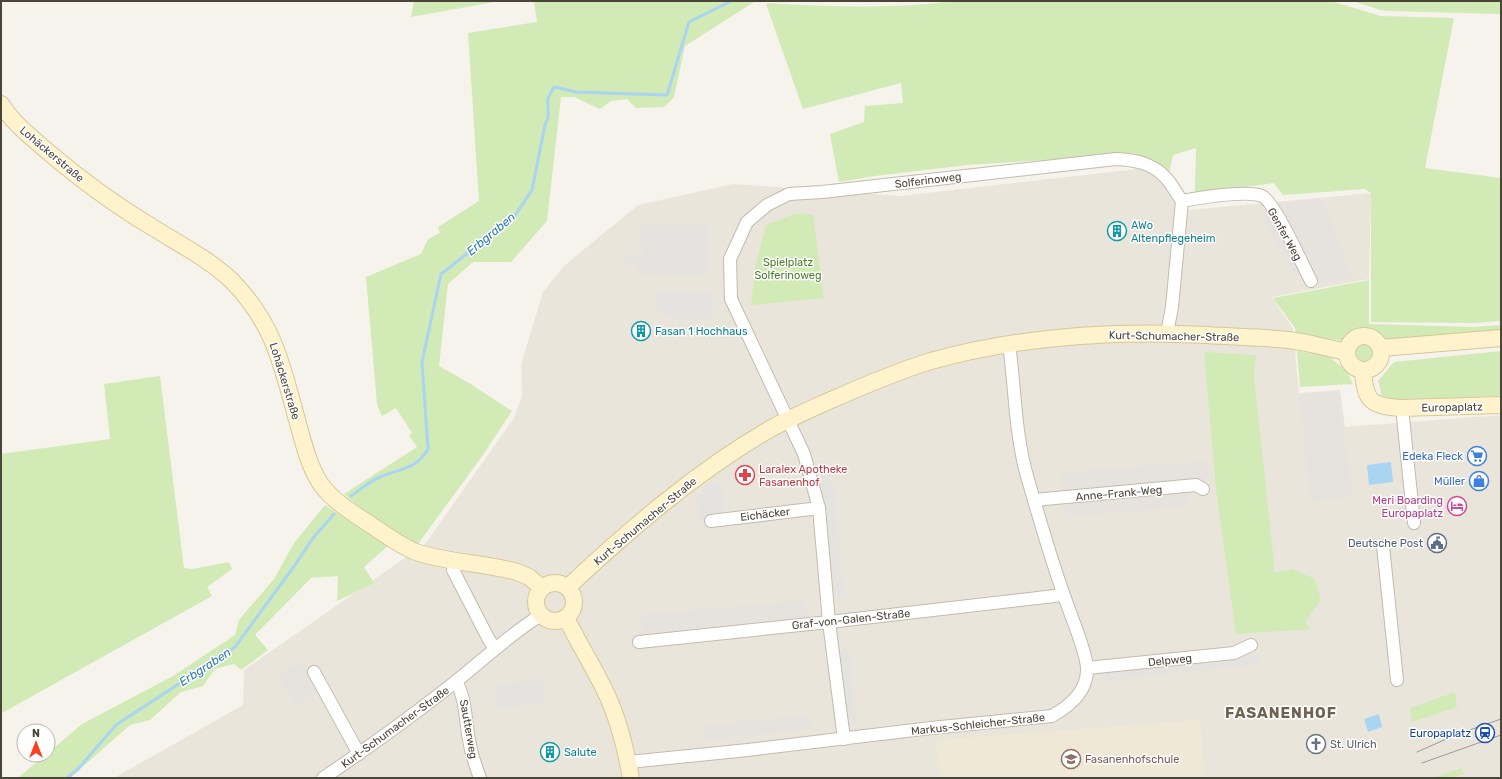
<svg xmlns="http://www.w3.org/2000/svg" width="1502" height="779" viewBox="0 0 1502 779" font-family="Rubik,sans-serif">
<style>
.residential{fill:#eae5da}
.industrial{fill:#e6e2dd}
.education{fill:#efe8d6}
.green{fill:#d2eab5}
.parking{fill:#e5e3e0}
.water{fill:#a9d4f2}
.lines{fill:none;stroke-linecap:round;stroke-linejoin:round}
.stream{stroke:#a9d4f2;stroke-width:3}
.street-casing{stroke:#c2bbae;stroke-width:14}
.secondary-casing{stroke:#d6c79b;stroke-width:18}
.street{stroke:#fff;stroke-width:12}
.secondary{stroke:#fff3cd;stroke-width:16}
.tram{stroke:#9a9a9a;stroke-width:1}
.labels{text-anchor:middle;stroke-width:3;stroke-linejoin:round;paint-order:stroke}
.street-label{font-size:11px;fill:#4b4439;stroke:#fff}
.culture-label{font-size:11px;fill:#0d838f;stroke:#fff;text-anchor:start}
.park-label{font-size:11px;fill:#4a7f2a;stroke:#fff}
.shop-label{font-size:11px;fill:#366cbe;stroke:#fff;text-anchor:end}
.health-label{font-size:11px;fill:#be3a42;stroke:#fff;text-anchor:start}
.hotel-label{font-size:11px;fill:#b23c85;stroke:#fff;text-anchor:end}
.service-label{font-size:11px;fill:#4e5e75;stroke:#fff;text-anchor:end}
.transit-label{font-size:11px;fill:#164399;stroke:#fff;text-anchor:end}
.worship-label{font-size:11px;fill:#5b616d;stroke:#fff;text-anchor:start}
.education-label{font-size:11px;fill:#785e54;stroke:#fff;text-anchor:start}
.water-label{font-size:12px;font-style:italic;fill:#2e7ab2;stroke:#fff}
.district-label{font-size:15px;font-weight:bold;letter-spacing:1px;fill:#6e6250;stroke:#fff}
</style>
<rect width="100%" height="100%" fill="#f6f3ec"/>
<path class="residential" d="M1146,168l43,42 182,-17 -2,86 -97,18 21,32 6,64 41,-3 5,37 156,-12v363h-1387l129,-73 1,-35 181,-126 89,-126 8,-22 -1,-31 22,-73 21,-26 74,-61 95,-21 167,12z"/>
<g class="industrial">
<path d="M1322,200l31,79 -33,4 -40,-79z"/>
<path d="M1339,391l13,106 -41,5 -12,-106z"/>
<path d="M1207,461l2,17 -147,13 -2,-18z"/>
<path d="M1188,491v15l-121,11v-16z"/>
<path d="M803,601l5,17 -165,15 -2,-18z"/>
<path d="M302,661l17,29 -24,15 -17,-30z"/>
<path d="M810,715l2,14 -108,11 -1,-14z"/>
</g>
<path class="education" d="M1200,720l5,58h-264l-5,-38z"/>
<g class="green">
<path d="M414,1h86l-89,16z"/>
<path d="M534,1h219l1,1 -69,44 -11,51 -10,10 -28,1 -9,-9 -16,2 -11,8 -26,-12h-13l-14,124 -36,41h-38l-25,22 -9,82 30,17 43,28 -29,44 -65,89c-30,-14 -49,-29 -74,-50l73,-47 -8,-12 3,-2 -16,-25 -14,8 -5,-12 -11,-127 55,-23 7,-15 12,-6 -2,-6 41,-26 -11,-168 69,-11z"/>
<path d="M956,1h375l50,15 73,2 -29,150 76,10v143l-27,2 -103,-1v-129l-6,-4 -82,6 -9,-12 -79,11 1,-46 -23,7 -4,18 -19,-13 -18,-7 -53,5 -112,7 -92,11 -36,6 -9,-48 34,-12 1,-16 38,-3 -2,-20 -98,26 -37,-105 2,-1c63,4 126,6 188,-2z"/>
<path d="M1353,1h148v13l-112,-3 -9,-1z"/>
<path d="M794,214h19l11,84 -73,7 5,-41 10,-39z"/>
<path d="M1369,280v44l106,3 26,-2v9l-117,6 -6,-5 -17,-3 -18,9 -47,-8 -1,-5 -22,-30z"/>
<circle cx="1364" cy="355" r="11"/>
<path d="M1297,351l31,5 19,15 6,13 -53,3z"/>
<path d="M1501,351v45l-105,4 -14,-4 -4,-15 16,-19z"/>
<path d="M1204,352l52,3 -2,21 21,197 17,-4 23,10 6,21 -16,22 6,7 -75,5 -20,-145z"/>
<path d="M160,376l24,192 8,1 37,-7 3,7 -25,18 5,9 -210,117 -1,-259 109,-15 -6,-55z"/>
<path d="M325,505l31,21 33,19 -25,22 10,16 -37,18 1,-25 -27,2 -56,57 13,15 -27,20 -7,-6 -19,5 -12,17 -22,6 -31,28 -20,5 -60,53h-52l27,-23h3v-2l34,-29 91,-48 62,-41 4,-15 35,-41 20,-36z"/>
<path d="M1455,692l2,15 -45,15 -2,-14z"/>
<path d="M1462,768l2,6 -13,4h-19z"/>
</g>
<g class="parking">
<path d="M1270,212l34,60 -8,5 -34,-60z"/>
<path d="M639,225h68l-1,50 -68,-1v-10h-13v-9h17v-11h-3z"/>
<path d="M655,291l57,1v26h-41l-16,-11z"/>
<path d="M825,461l9,30 10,106 -11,1 -10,-103 -9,-30z"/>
<path d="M721,483l3,29 -18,2 1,9h-7l-3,-29 10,-1 -1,-9z"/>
<path d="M849,650l7,75 -10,1 -8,-75z"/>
<path d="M1260,655l1,9 -158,17 -1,-10z"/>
<path d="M542,679l3,24 -49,6 -2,-24z"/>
</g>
<g class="water">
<path d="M1391,462l2,20 -24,3 -2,-20z"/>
<path d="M1379,714l3,13 -14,5 -4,-13z"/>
</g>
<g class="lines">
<g class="stream">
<path d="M351,496c9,-6 19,-15 29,-19 19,-8 37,-8 48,-28l-6,-87 19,-88 73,-57 18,-27 13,-65 3,-7v-20l6,-11 22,5 91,3 22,-73 42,-21"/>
<path d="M67,778l11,-9 38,-44 119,-78 60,-82 18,-27 21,-24"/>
</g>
<defs>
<g id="street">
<path d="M1182,201c17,-3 65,-11 80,-5 12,5 41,70 49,85"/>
<path d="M1402,408l12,115"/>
<path d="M1034,500l162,-15 7,4"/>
<path d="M711,521l108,-13"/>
<path d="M1383,546l14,134"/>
<path d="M453,570l35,68 7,11"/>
<path d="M639,642l190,-20 234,-27"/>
<path d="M1087,668l147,-15 17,-8"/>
<path d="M314,672l45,82"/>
<path d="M456,681c11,20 9,42 14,64 2,11 6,22 10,33"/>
<path d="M844,739l-15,-117 -10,-114 -15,-54 -73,-155 -1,-40 17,-37 20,-17 22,-11 33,-2 294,-33c19,1 36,4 49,18 7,7 11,16 17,24l-10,106 -5,26"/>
<path d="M629,762l119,-12 183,-22 121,-12c18,-10 36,-25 35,-48 -1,-18 -15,-49 -21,-67 -15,-41 -27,-83 -39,-125 -12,-42 -12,-88 -18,-132"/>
<path d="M323,778c45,-30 89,-62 131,-95 29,-23 56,-49 87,-68"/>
</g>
<g id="secondary">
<path d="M1,104c12,19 29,32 46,47 33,28 68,54 105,76 27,17 57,32 80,54 42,43 50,84 65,139 6,21 11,44 23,63 13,19 35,31 54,44 14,9 29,21 45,26 32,10 66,10 98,19l12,5 13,11"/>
<circle cx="1364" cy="353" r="17"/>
<path d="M1381,348l120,-10"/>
<path d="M1363,370c2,32 8,36 39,38l99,-3"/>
<circle cx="555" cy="602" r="19"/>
<path d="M568,587c62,-58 128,-115 202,-158 20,-11 41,-20 61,-29 32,-14 67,-29 100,-39 90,-25 182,-31 276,-26 26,2 54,2 81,5 19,2 39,8 58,12"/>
<path d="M566,618c13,26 29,51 41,77 12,26 19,55 24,83"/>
</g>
</defs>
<use href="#street" class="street-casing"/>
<use href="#secondary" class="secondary-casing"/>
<use href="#street" class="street"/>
<use href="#secondary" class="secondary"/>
<g class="tram">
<path d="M1417,752l41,-18 43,-15"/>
<path d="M1422,763l79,-28"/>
</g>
</g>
<defs>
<symbol id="building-ring" viewBox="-11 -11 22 22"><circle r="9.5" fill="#fff" stroke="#0f9aa8" stroke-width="1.5"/><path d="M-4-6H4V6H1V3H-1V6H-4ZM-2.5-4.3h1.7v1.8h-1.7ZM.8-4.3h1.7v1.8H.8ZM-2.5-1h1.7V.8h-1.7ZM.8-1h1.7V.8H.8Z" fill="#0f9aa8"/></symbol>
<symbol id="supermarket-ring" viewBox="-11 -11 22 22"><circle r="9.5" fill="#fff" stroke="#3f7fe0" stroke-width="1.5"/><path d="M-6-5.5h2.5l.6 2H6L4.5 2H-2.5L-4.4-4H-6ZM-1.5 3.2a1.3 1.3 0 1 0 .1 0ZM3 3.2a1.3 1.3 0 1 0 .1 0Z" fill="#3f7fe0"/></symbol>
<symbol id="pharmacy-ring" viewBox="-11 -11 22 22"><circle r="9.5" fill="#fff" stroke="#e0444e" stroke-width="1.5"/><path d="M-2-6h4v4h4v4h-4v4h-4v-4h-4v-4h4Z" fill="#e0444e"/></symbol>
<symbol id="shop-ring" viewBox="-11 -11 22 22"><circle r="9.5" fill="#fff" stroke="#3f7fe0" stroke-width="1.5"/><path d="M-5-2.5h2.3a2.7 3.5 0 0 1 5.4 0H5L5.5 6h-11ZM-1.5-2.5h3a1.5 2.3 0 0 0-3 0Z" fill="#3f7fe0"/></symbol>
<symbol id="hotel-ring" viewBox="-11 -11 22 22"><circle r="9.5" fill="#fff" stroke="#d1479c" stroke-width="1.5"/><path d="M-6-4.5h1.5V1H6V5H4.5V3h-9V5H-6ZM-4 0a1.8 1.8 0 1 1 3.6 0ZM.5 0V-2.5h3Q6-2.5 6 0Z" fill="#d1479c"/></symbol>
<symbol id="civic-ring" viewBox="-11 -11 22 22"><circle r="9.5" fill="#fff" stroke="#5c6f8a" stroke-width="1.5"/><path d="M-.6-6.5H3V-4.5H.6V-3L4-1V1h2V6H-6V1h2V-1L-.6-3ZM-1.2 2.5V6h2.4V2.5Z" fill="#5c6f8a"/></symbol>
<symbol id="station-ring" viewBox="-11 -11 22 22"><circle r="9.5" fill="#fff" stroke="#1a4fb4" stroke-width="1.5"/><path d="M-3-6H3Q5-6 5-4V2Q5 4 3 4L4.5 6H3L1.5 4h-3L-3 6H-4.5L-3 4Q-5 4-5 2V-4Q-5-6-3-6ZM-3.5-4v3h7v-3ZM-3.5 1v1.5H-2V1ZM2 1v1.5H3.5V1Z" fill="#1a4fb4"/></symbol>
<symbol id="church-ring" viewBox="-11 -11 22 22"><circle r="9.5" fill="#fff" stroke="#6b7280" stroke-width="1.5"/><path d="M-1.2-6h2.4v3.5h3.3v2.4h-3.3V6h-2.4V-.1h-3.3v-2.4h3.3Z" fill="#6b7280"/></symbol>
<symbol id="school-ring" viewBox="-11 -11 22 22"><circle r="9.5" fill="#fff" stroke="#8d6e63" stroke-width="1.5"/><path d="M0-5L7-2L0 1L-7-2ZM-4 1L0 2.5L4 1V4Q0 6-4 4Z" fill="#8d6e63"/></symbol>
</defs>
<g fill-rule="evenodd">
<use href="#building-ring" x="1106" y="220" width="22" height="22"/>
<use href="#building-ring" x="630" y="320" width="22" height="22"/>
<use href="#supermarket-ring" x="1466" y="445" width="22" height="22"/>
<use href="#pharmacy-ring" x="734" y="464" width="22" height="22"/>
<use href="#shop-ring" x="1468" y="470" width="22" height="22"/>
<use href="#hotel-ring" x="1446" y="495" width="22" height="22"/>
<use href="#civic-ring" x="1426" y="532" width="22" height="22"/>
<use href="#station-ring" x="1474" y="722" width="22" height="22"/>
<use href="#church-ring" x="1305" y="733" width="22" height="22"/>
<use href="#building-ring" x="539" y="741" width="22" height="22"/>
<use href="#school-ring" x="1060" y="748" width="22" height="22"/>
</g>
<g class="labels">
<g class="street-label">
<text transform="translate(52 154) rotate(40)" y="4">Lohäckerstraße</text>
<text transform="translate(928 180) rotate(-7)" y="4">Solferinoweg</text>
<text transform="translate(1285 234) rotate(61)" y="4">Genfer Weg</text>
<text transform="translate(1174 336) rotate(1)" y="4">Kurt-Schumacher-Straße</text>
<text transform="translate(285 381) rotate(73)" y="4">Lohäckerstraße</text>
<text transform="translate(1452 407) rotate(-1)" y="4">Europaplatz</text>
<text transform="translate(1119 493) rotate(-5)" y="4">Anne-Frank-Weg</text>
<text transform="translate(765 514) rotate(-7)" y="4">Eichäcker</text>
<text transform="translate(645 521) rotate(-40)" y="4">Kurt-Schumacher-Straße</text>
<text transform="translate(851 619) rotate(-6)" y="4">Graf-von-Galen-Straße</text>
<text transform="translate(1170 660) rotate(-6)" y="4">Delpweg</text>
<text transform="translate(978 724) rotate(-6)" y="4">Markus-Schleicher-Straße</text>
<text transform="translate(395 727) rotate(-36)" y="4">Kurt-Schumacher-Straße</text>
<text transform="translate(469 729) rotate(80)" y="4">Sautterweg</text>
</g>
<g class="culture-label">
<text x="1131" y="229">AWo<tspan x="1131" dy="13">Altenpflegeheim</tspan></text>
<text x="655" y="335">Fasan 1 Hochhaus</text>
<text x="564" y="756">Salute</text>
</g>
<g class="park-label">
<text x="788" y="266">Spielplatz<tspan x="788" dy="13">Solferinoweg</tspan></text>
</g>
<g class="shop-label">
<text x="1463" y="460">Edeka Fleck</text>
<text x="1465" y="485">Müller</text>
</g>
<g class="health-label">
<text x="759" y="473">Laralex Apotheke<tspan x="759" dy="13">Fasanenhof</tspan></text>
</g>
<g class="hotel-label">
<text x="1443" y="504">Meri Boarding<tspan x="1443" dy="13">Europaplatz</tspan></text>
</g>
<g class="service-label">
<text x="1423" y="547">Deutsche Post</text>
</g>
<g class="transit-label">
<text x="1471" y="737">Europaplatz</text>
</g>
<g class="worship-label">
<text x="1330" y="748">St. Ulrich</text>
</g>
<g class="education-label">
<text x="1085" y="763">Fasanenhofschule</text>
</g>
<g class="water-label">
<text transform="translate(491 234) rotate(-40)" y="4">Erbgraben</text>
<text transform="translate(205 667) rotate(-33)" y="4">Erbgraben</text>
</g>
<g class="district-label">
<text x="1281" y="718">FASANENHOF</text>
</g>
</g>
<rect width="1502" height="779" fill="none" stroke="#4b4439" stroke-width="4"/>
<g transform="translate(36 743)"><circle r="19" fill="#ffffff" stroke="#b7b4b0"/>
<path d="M0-3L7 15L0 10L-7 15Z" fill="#fc3f1d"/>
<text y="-6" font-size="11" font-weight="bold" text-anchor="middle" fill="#4b4439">N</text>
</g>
</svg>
